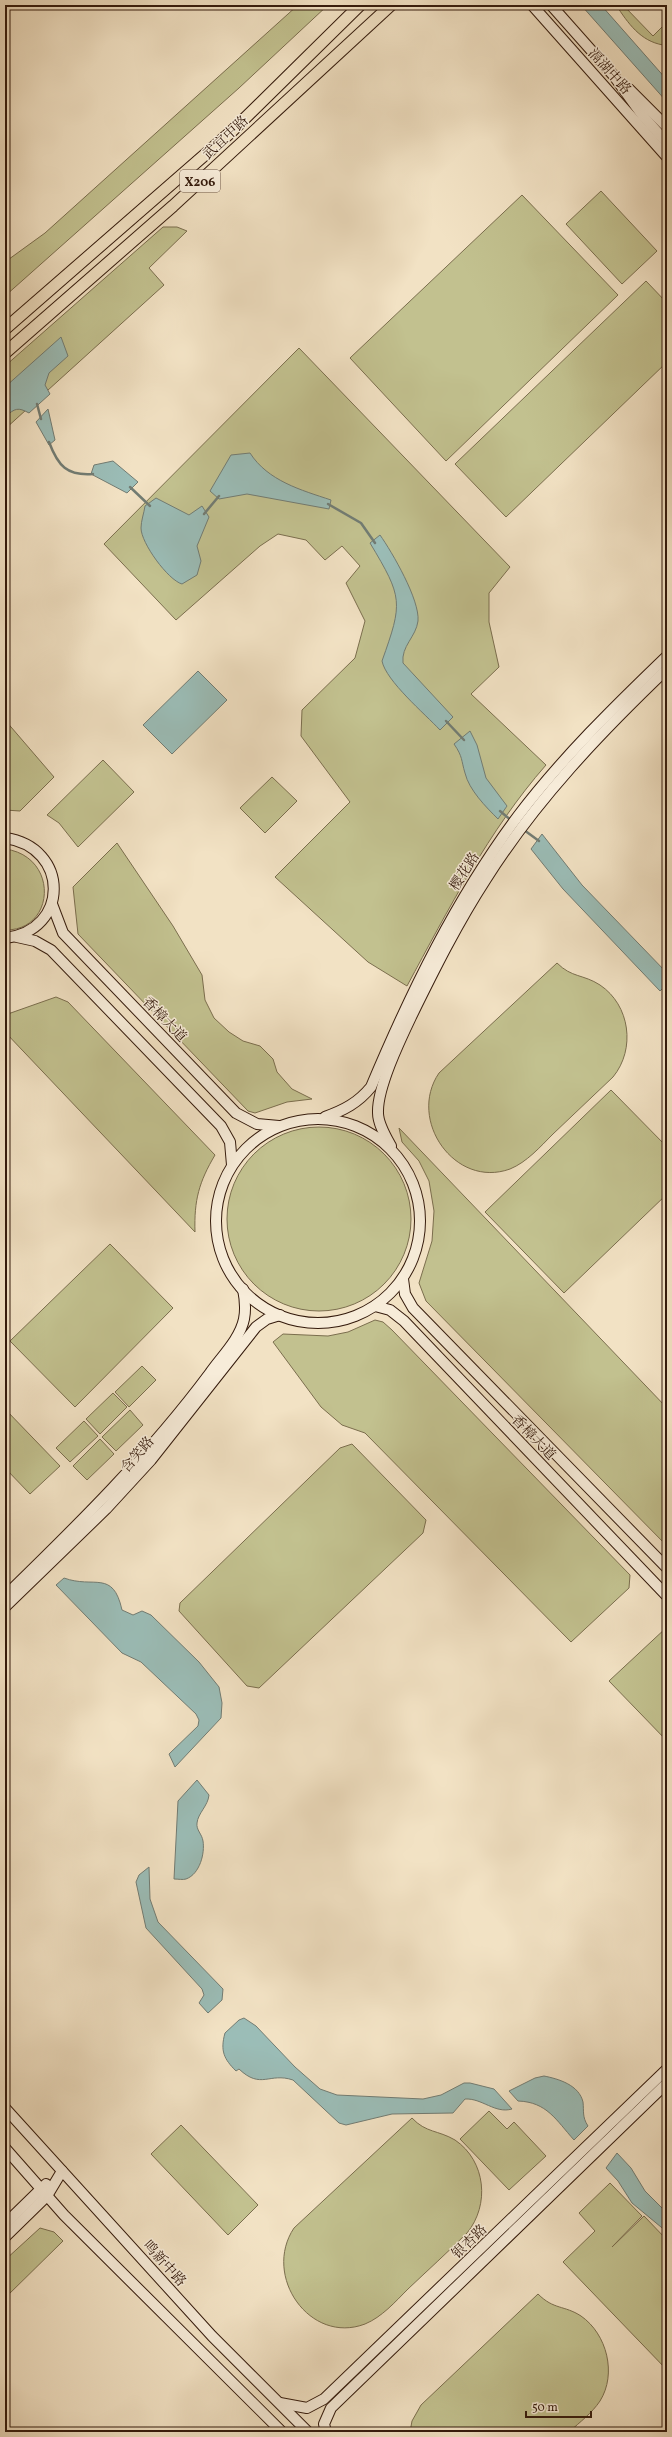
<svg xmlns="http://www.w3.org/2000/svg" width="672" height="2437" viewBox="0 0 672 2437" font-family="Vollkorn,'Noto Serif SC',serif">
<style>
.green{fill:#c2c18f;stroke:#7b6e4e}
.water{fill:#9bbdb7;stroke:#727c73}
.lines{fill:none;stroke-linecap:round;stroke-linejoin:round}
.stream{stroke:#727c73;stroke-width:2.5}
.secondary-casing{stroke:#341a0c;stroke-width:12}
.primary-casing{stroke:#341a0c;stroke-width:13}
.secondary{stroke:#f7ecd9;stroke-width:10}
.primary{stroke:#f2e2c4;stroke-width:11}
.labels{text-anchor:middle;stroke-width:3;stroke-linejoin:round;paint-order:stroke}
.shield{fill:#f7ecd9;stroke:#6e594a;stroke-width:1}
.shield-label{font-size:13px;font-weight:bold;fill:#341a0c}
.street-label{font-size:14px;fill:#341a0c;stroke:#f7ecd9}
</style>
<rect width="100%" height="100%" fill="#f2e2c4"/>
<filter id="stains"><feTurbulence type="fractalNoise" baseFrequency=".005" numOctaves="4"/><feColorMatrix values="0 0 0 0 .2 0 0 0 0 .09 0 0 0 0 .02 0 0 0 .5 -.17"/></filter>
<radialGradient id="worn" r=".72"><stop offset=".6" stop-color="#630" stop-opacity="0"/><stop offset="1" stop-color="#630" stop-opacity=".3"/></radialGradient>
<g class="green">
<path d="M298,5h30l-89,83 -234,208v-34l40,-29z"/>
<path d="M616,5h7l30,31 11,-11 3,3v13l-4,4c-23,-4 -35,-22 -47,-40z"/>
<path d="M601,191l56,60 -35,33 -56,-60z"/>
<path d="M522,195l96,100 -172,166 -96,-103z"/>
<path d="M163,227h14l10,4 -38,37 15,17 -159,144v-63z"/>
<path d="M646,281l21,22v59l-161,155 -51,-53z"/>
<path d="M299,348l211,219 -21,26v29l10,45 -28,27 75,71c-57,65 -98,145 -139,221l-39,-24 -93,-85 75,-75 -49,-66 1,-26 53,-52 10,-37 -19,-38 14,-17 -18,-20 -17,14 -19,-20 -28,-6 -18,12 -84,74 -72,-76z"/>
<path d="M5,720l49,57 -34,34 -15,-1z"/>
<path d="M103,760l31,32 -56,55 -19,-24 -12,-8z"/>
<path d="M272,777l25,24 -32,32 -25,-25z"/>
<path d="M117,843l56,83 29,49 3,25 9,18 15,14 14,9 17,5 13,13 4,13 15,17 20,10 -25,3 -32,11 -7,-2 -170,-177 -5,-47z"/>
<path d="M5,849c54,7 51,82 0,81z"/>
<path d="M557,963c15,15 26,11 43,22 30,20 36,64 13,92 -20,19 -40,38 -60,57 -13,13 -26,28 -43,35 -55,20 -103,-49 -71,-96z"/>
<path d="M56,997l12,5 147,153c-16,27 -21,45 -20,77l-190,-200v-17z"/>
<path d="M611,1090l56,57v47l-103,99 -79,-81z"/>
<circle cx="319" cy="1219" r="92"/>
<path d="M399,1128l268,280v138l-241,-245 -7,-18 13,-42 2,-30 -5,-30 -10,-20 -17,-19z"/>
<path d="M110,1244l63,64 -98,99 -65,-66z"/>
<path d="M375,1320l8,2 9,8 238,245 -1,13 -58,54 -206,-209 -23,-8 -21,-18 -48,-65 10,-8 45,2 20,-4z"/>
<path d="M142,1366l14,14 -27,27 -14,-15z"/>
<path d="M113,1393l14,14 -27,27 -14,-15z"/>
<path d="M5,1409l55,57 -30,28 -25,-26z"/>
<path d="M130,1410l13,15 -27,26 -14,-14z"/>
<path d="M84,1421l14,15 -28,26 -14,-14z"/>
<path d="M100,1439l14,15 -27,26 -14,-14z"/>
<path d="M352,1444l74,76 -3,13 -164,155 -12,-2 -68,-75 1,-8 160,-155z"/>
<path d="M667,1627v114l-58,-60z"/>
<path d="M489,2111l18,18 7,-7 32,34 -37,34 -49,-51z"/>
<path d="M412,2118c14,15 26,12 43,22 31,21 35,65 12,93 -19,19 -39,37 -59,56 -13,13 -26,28 -43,35 -55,21 -103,-48 -71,-96z"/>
<path d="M181,2125l77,80 -30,30 -77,-81z"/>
<path d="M610,2183l32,33 -30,31 32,-31 23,24v130l-104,-108 32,-31 -16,-18z"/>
<path d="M40,2228l14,4 9,9 -58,57v-38z"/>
<path d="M538,2294c16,16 26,11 43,22 26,18 36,58 19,85 -8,12 -20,21 -31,31h-159l2,-11 9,-16z"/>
</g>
<g class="water">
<path d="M581,5h20l66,75v22z"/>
<path d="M61,337l7,19 -19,17 -4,12 5,9 -21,19c-11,-6 -14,-5 -24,4v-30z"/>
<path d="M48,409l7,31 -6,5 -13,-23z"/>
<path d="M250,453c18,28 51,37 81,47l-2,9 -82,-15 -28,5 -9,-8 21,-36z"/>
<path d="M113,461l25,21 -11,11 -36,-19 3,-9z"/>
<path d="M156,498l33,17 13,-9 7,11 -12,29 4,15 -4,14 -15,9c-14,-4 -41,-41 -41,-56 0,-7 3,-15 4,-22z"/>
<path d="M380,535c12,17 40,65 38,86 -2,16 -17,25 -15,42l50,54 -13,13c-15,-16 -54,-49 -58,-69 21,-59 21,-63 -12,-118z"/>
<path d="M198,671l29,29 -55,54 -29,-29z"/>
<path d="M470,731l7,14 9,33 21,28 -9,13c-12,-12 -29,-29 -33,-46 -4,-13 -2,-16 -11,-29z"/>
<path d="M542,834l40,51 85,88v11l-7,7 -97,-102 -32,-40z"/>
<path d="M64,1578c30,11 49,-9 58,32l11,5 9,-4 9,4 48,47 20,25 3,16 -1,15 -46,49 -6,-13 29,-28 1,-6 -3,-6 -55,-52 -19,-9 -66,-68z"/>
<path d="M197,1780l12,15c-1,11 -11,18 -12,28 -1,7 5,11 6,18 2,12 -3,33 -17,38 -3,1 -8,0 -12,0l4,-78z"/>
<path d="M149,1867l1,32 8,23 65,67 -1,11 -14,13 -9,-10 5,-8 -2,-6 -56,-61 -10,-46 3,-7z"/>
<path d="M244,2018l12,8 39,41 25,22 17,6 86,4 18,-4 23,-12h6l24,6 18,20c-17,5 -30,-11 -47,-10l-12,14 -61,1 -46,11 -7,-2 -46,-43c-24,-8 -32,10 -54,-11l-3,2c-12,-12 -16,-20 -11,-38l14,-13z"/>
<path d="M544,2076c15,3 35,9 39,26 1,9 -1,15 5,24l-14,14c-18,-20 -27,-38 -56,-39l-9,-10 26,-13z"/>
<path d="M617,2153l14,15 14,23 22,22v19l-35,-29 -14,-22 -12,-13z"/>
</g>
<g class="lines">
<g class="stream">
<path d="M37,404l4,15"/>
<path d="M49,442c9,24 18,34 44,32"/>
<path d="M130,487l20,19"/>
<path d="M328,504l33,19 14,20"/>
<path d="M204,514l15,-18"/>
<path d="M446,721l18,19"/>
<path d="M500,811l12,10"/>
<path d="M524,830l15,11"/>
</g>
<defs>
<g id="secondary">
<path d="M532,5l135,152"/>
<path d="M551,5l63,71 29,40 24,27"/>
<path d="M629,89l38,38"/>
<path d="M5,838c65,9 65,93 0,100"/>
<path d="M52,904l11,29 173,180 21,11 22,2"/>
<path d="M17,937l18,4 16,9 170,176 9,16 2,23"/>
<path d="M325,1117c19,-7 33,-14 46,-30 40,-95 85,-188 147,-271 44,-58 97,-110 149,-160"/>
<circle cx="318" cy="1221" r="102"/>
<path d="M391,1146c-5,-9 -13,-22 -13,-33 -1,-25 22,-73 33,-96 23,-47 47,-95 75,-138 50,-79 114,-146 181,-210"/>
<path d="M403,1279l2,15 8,14 254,260"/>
<path d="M375,1306l15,4 14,11 263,275"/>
<path d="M5,1596c73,-71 144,-141 205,-223 11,-16 30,-34 34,-54 2,-10 1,-20 -1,-30"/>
<path d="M5,1607l101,-98 45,-49 105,-133 11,-8 13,-4"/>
<path d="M5,2108l207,228 96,96"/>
<path d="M5,2148l59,67 218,217"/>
<path d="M5,2224l41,-40"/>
<path d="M5,2237l42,-41 15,-25"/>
<path d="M280,2403l27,5 17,-9 343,-330"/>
<path d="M326,2432l-2,-8 7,-16 336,-325"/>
</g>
<g id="primary">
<path d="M5,329l226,-197 129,-127"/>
<path d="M5,353l168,-147 218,-201"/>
</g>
</defs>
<use href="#secondary" class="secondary-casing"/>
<use href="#primary" class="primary-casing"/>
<use href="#secondary" class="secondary"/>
<use href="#primary" class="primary"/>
</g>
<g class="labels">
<rect class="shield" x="180" y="170" width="40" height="22" rx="3"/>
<g class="shield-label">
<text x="200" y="186">X206</text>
</g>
<g class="street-label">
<text transform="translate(610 71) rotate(48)" y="5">滆湖中路</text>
<text transform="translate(225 137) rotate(-43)" y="5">武宜中路</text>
<text transform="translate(464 871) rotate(-58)" y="5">樱花路</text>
<text transform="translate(165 1019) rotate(46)" y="5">香樟大道</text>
<text transform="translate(534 1437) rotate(46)" y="5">香樟大道</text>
<text transform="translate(137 1454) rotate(-49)" y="5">含笑路</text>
<text transform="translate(469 2241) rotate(-44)" y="5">银杏路</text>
<text transform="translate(165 2263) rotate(48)" y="5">鸣新中路</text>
</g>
</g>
<rect width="672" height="2437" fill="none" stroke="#f2e2c4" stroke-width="20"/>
<rect x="6" y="6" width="660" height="2425" fill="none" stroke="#341a0c" stroke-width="2"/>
<rect x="10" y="10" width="652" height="2417" fill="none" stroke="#341a0c"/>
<path d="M526 2411v6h65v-6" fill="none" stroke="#341a0c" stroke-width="2"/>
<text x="532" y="2411" font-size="12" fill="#341a0c" stroke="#f7ecd9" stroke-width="3" paint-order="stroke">50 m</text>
<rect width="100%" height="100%" filter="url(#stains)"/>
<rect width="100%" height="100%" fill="url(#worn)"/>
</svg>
